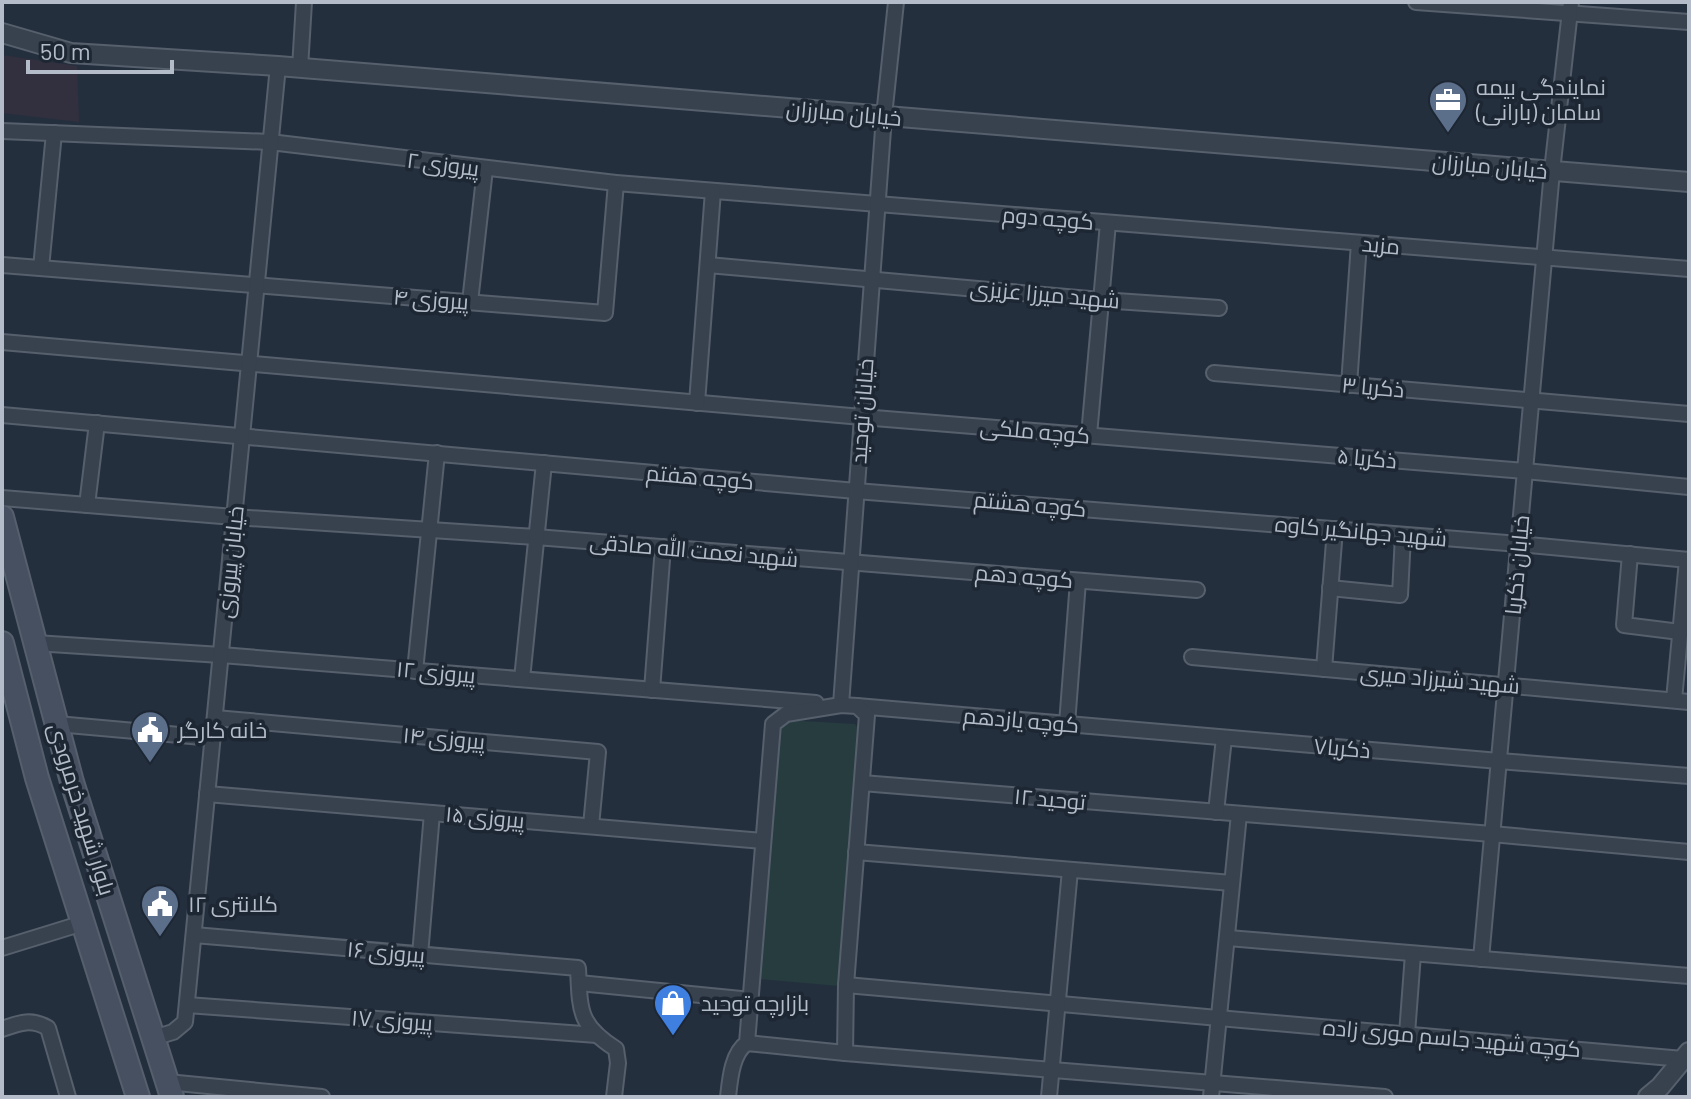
<svg xmlns="http://www.w3.org/2000/svg" width="1691" height="1099" viewBox="0 0 1691 1099" font-family="Barlow,Cairo,sans-serif">
<style>
.medical{fill:#32303f}
.green{fill:#263c3f}
.lines{fill:none;stroke-linecap:round;stroke-linejoin:round}
.minor-casing{stroke:#565f6c;stroke-width:18}
.tertiary-casing{stroke:#565f6c;stroke-width:22}
.secondary-casing{stroke:#565f6c;stroke-width:26}
.minor{stroke:#38414e;stroke-width:14}
.tertiary{stroke:#38414e;stroke-width:18}
.secondary{stroke:#465061;stroke-width:22}
.labels{text-anchor:middle;stroke-width:7;stroke-linejoin:round;paint-order:stroke}
.poi-label{font-size:22px;fill:#b4bcc9;stroke:#1d2633;text-anchor:start}
.street-label{font-size:22px;fill:#b4bcc9;stroke:#1d2633}
</style>
<rect width="100%" height="100%" fill="#242f3e"/>
<path class="medical" d="M2,55l75,11 2,56 -77,-9z"/>
<path class="green" d="M785,720l70,4 5,7 -21,255 -81,-7 19,-254z"/>
<g class="lines">
<defs>
<g id="minor">
<path d="M1416,2l273,20"/>
<path d="M300,68l4,-66"/>
<path d="M2,131l268,11 346,41 1073,86"/>
<path d="M2,265l603,48 11,-130"/>
<path d="M708,265l393,35 118,8"/>
<path d="M41,268l13,-135"/>
<path d="M470,302l15,-133"/>
<path d="M2,342l860,75 663,54 164,16"/>
<path d="M1214,373l475,41"/>
<path d="M1349,385l10,-142"/>
<path d="M697,403l16,-212"/>
<path d="M2,415l854,76 663,53 170,16"/>
<path d="M1089,435l19,-212"/>
<path d="M2,498l232,19 302,20 661,53"/>
<path d="M87,505l10,-82"/>
<path d="M1630,554l-6,71 56,7"/>
<path d="M1330,588l70,7 3,-60"/>
<path d="M35,643l186,12 595,48"/>
<path d="M1192,657l497,45"/>
<path d="M1324,669l11,-140"/>
<path d="M415,671l22,-218"/>
<path d="M522,679l22,-216"/>
<path d="M652,690l11,-143"/>
<path d="M1674,700l13,-140"/>
<path d="M841,705l43,-589 12,-114"/>
<path d="M857,706l642,55 190,15"/>
<path d="M215,718l383,34 -7,74"/>
<path d="M57,724l156,14"/>
<path d="M1067,724l11,-143"/>
<path d="M862,783l630,51 197,18"/>
<path d="M207,794l556,47"/>
<path d="M1216,812l8,-74"/>
<path d="M856,852l376,31"/>
<path d="M194,935l384,33c2,42 0,57 38,81l2,14 -4,34"/>
<path d="M1228,938l461,38"/>
<path d="M2,948l81,-25"/>
<path d="M420,955l12,-142"/>
<path d="M1481,959l71,-788 19,-169"/>
<path d="M579,983l172,17"/>
<path d="M846,985l837,74"/>
<path d="M187,1005l410,30"/>
<path d="M2,1029c17,-6 29,-11 46,-1l20,69"/>
<path d="M1407,1034l6,-80"/>
<path d="M153,1038l20,-6 12,-10 93,-956"/>
<path d="M845,1053l540,44"/>
<path d="M167,1082l155,15"/>
<path d="M728,1097c2,-18 4,-44 19,-54l98,10 1,-68 21,-270 -10,-9 -16,-1 -55,9 -13,10 -26,319"/>
<path d="M1049,1097l21,-227"/>
<path d="M1211,1097l28,-283"/>
</g>
<g id="tertiary">
<path d="M2,33l69,20 207,13 1411,116"/>
<path d="M1648,1097l12,-10 29,-35"/>
</g>
<g id="secondary">
<path d="M2,517l70,265 100,315"/>
<path d="M2,643l35,135 101,319"/>
</g>
</defs>
<use href="#minor" class="minor-casing"/>
<use href="#tertiary" class="tertiary-casing"/>
<use href="#secondary" class="secondary-casing"/>
<use href="#minor" class="minor"/>
<use href="#tertiary" class="tertiary"/>
<use href="#secondary" class="secondary"/>
</g>
<defs>
<symbol id="office-pin" viewBox="-11 -11 22 30"><path d="M0 17L-7.5 6A9.5 9.5 0 1 1 7.5 6Z" fill="#5c6f8a" stroke="#1d2633"/><path d="M-6-3h4V-5.5h4V-3h4V5H-6ZM-1-4.5V-3h2v-1.5ZM-6 0V1H6V0Z" fill="#fff"/></symbol>
<symbol id="civic-pin" viewBox="-11 -11 22 30"><path d="M0 17L-7.5 6A9.5 9.5 0 1 1 7.5 6Z" fill="#5c6f8a" stroke="#1d2633"/><path d="M-.6-6.5H3V-4.5H.6V-3L4-1V1h2V6H-6V1h2V-1L-.6-3ZM-1.2 2.5V6h2.4V2.5Z" fill="#fff"/></symbol>
<symbol id="shop-pin" viewBox="-11 -11 22 30"><path d="M0 17L-7.5 6A9.5 9.5 0 1 1 7.5 6Z" fill="#3f7fe0" stroke="#1d2633"/><path d="M-5-2.5h2.3a2.7 3.5 0 0 1 5.4 0H5L5.5 6h-11ZM-1.5-2.5h3a1.5 2.3 0 0 0-3 0Z" fill="#fff"/></symbol>
</defs>
<g fill-rule="evenodd">
<use href="#office-pin" x="1426" y="78" width="44" height="60"/>
<use href="#civic-pin" x="128" y="708" width="44" height="60"/>
<use href="#civic-pin" x="138" y="882" width="44" height="60"/>
<use href="#shop-pin" x="651" y="981" width="44" height="60"/>
</g>
<g class="labels">
<g class="poi-label">
<text x="1476" y="95">نمایندگی بیمه<tspan x="1476" dy="25">سامان (بارانی)</tspan></text>
<text x="178" y="738">خانه کارگر</text>
<text x="188" y="912">کلانتری ۱۲</text>
<text x="701" y="1011">بازارچه توحید</text>
</g>
<g class="street-label">
<text transform="translate(844 113) rotate(5)" y="8">خیابان مبارزان</text>
<text transform="translate(443 164) rotate(7)" y="8">پیروزی ۲</text>
<text transform="translate(1490 166) rotate(5)" y="8">خیابان مبارزان</text>
<text transform="translate(1048 218) rotate(5)" y="8">کوچه دوم</text>
<text transform="translate(1381 245) rotate(5)" y="8">مزید</text>
<text transform="translate(1045 294) rotate(5)" y="8">شهید میرزا عزیزی</text>
<text transform="translate(431 299) rotate(4)" y="8">پیروزی ۴</text>
<text transform="translate(1373 387) rotate(5)" y="8">ذکریا ۳</text>
<text transform="translate(862 411) rotate(-86)" y="8">خیابان توحید</text>
<text transform="translate(1035 431) rotate(5)" y="8">کوچه ملکی</text>
<text transform="translate(1367 458) rotate(5)" y="8">ذکریا ۵</text>
<text transform="translate(700 477) rotate(5)" y="8">کوچه هفتم</text>
<text transform="translate(1030 504) rotate(5)" y="8">کوچه هشتم</text>
<text transform="translate(1361 531) rotate(5)" y="8">شهید جهانگیر کاوه</text>
<text transform="translate(694 550) rotate(5)" y="8">شهید نعمت الله صادقی</text>
<text transform="translate(230 562) rotate(-84)" y="8">خیابان پیروزی</text>
<text transform="translate(1517 565) rotate(-85)" y="8">خیابان ذکریا</text>
<text transform="translate(1024 576) rotate(5)" y="8">کوچه دهم</text>
<text transform="translate(436 672) rotate(5)" y="8">پیروزی ۱۲</text>
<text transform="translate(1440 679) rotate(5)" y="8">شهید شیرزاد میری</text>
<text transform="translate(1021 720) rotate(5)" y="8">کوچه یازدهم</text>
<text transform="translate(444 738) rotate(5)" y="8">پیروزی ۱۴</text>
<text transform="translate(1342 748) rotate(5)" y="8">ذکریا۷</text>
<text transform="translate(1050 799) rotate(5)" y="8">توحید ۱۲</text>
<text transform="translate(82 809) rotate(73)" y="8">بلوار شهید خرمرودی</text>
<text transform="translate(485 817) rotate(5)" y="8">پیروزی ۱۵</text>
<text transform="translate(386 952) rotate(5)" y="8">پیروزی ۱۶</text>
<text transform="translate(392 1020) rotate(4)" y="8">پیروزی ۱۷</text>
<text transform="translate(1452 1038) rotate(5)" y="8">کوچه شهید جاسم موری زاده</text>
</g>
</g>
<rect width="1691" height="1099" fill="none" stroke="#b4bcc9" stroke-width="8"/>
<path d="M28 60v12h144v-12" fill="none" stroke="#b4bcc9" stroke-width="4"/>
<text x="40" y="60" font-size="24" fill="#b4bcc9" stroke="#1d2633" stroke-width="6" paint-order="stroke">50 m</text>
</svg>
